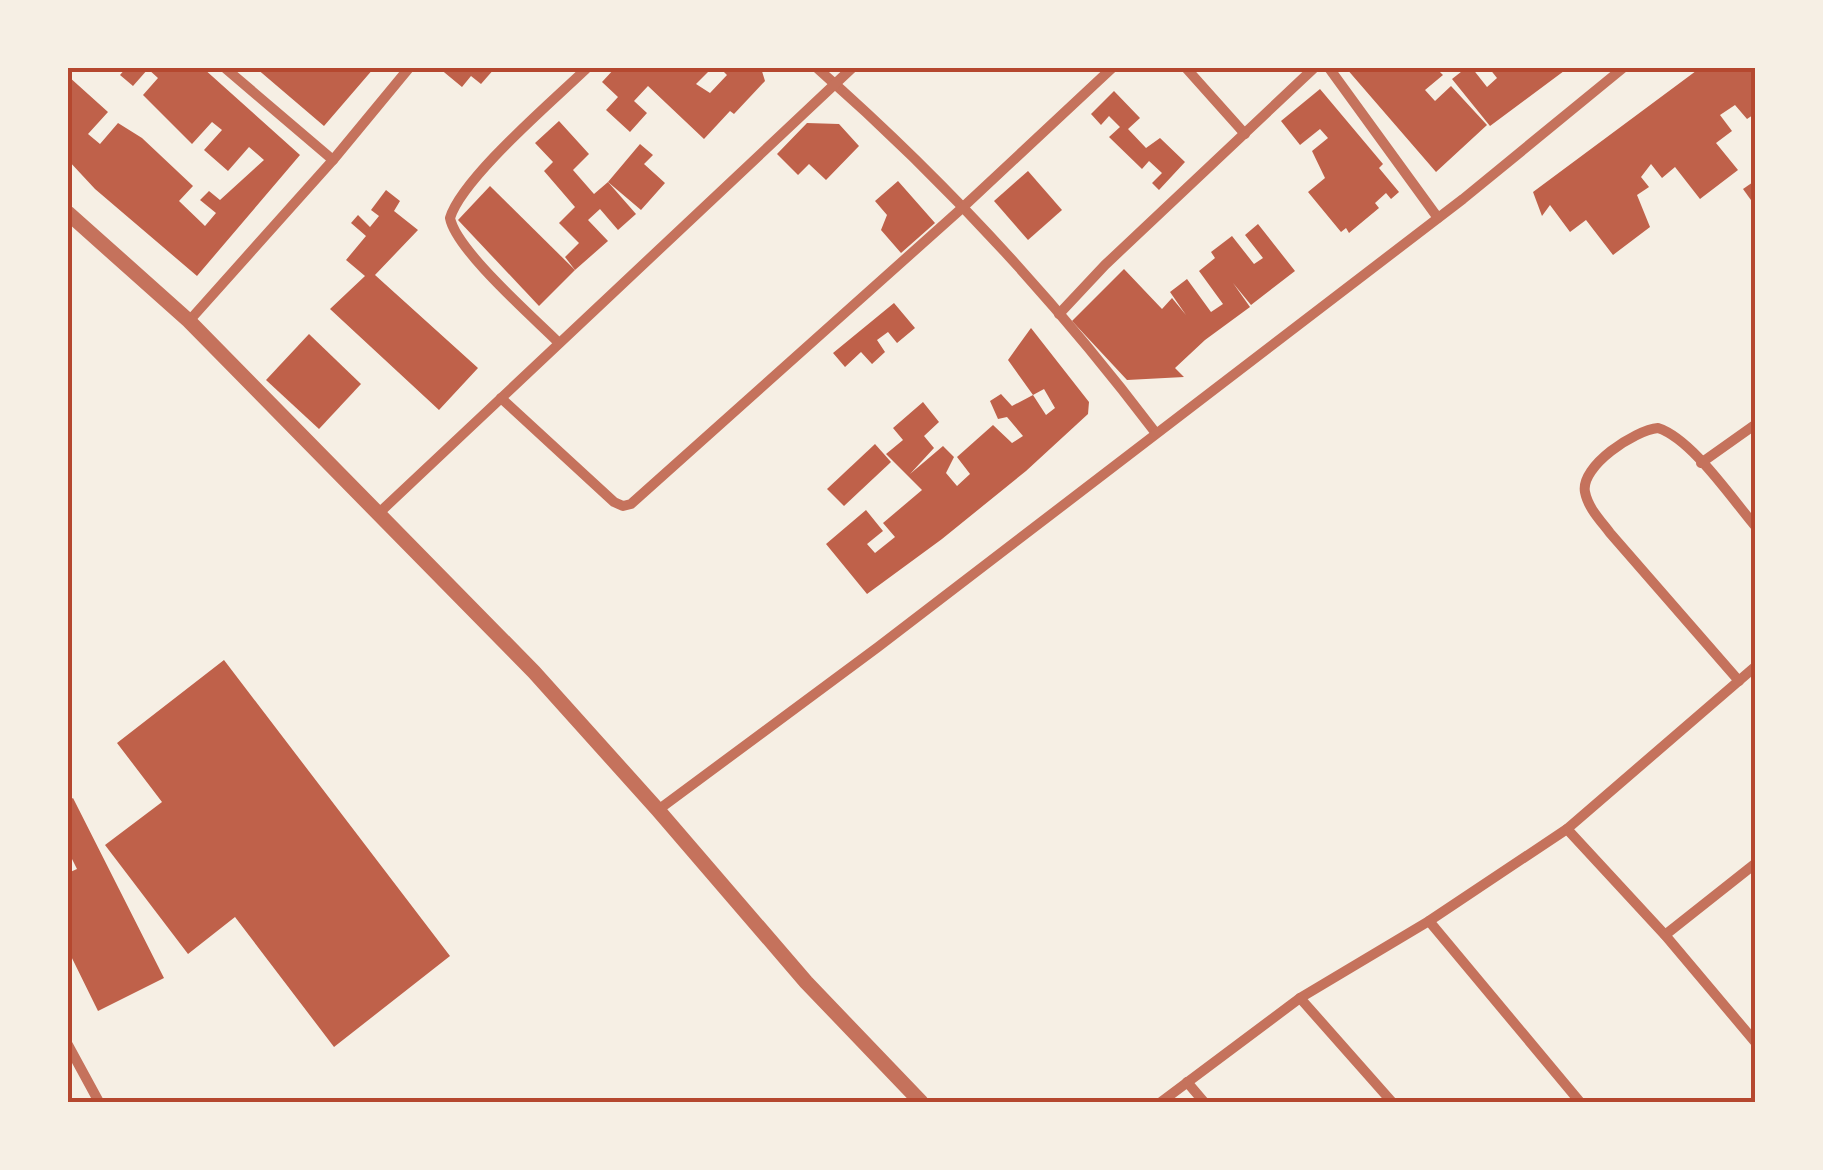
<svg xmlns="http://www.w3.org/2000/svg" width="1823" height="1170" viewBox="0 0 1823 1170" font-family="Inter,sans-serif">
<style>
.building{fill:#bf614a}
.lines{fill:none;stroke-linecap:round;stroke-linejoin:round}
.minor{stroke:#c5725c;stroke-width:10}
.tertiary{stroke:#c5725c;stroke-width:15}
.neatline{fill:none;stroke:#b5482f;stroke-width:4}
</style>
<rect width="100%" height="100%" fill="#f6efe4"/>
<g class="building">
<path d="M126,68h77l97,87 -103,121 -102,-87 -27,-29v-84l40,36 -20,22 12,10 18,-21 24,15 51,48 -14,15 26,25 11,-13 -16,-13 9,-9 11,9 44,-40 -15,-13 -21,24 -24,-21 18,-20 -10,-8 -20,22 -49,-49 15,-17 -10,-9 -15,17 -13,-11z"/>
<path d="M256,68l84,2 34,-2 -50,58z"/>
<path d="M439,68h56l-14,16 -10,-8 -9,11z"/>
<path d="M615,68h97l-16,16 14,9 17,-18 -7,-7h41l4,13 -31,33 -4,-3 -26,28 -56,-53 -14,15 13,12 -17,19 -24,-22 12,-13 -16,-15z"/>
<path d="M1346,68h90l7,7 -18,15 10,11 16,-15 36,39 -51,47z"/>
<path d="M1466,68h6l15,19 10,-9 -8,-10h79l-78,58 -38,-47z"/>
<path d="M1700,68h56v45l-9,6 -12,-14 -15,10 12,16 -16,12 22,27 -38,29 -25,-32 -13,11 -11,-14 -10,13 8,10 -12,8 13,32 -37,28 -27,-35 -16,12 -20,-27 -8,11 -9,-24z"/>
<path d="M1320,89l63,75 -4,4 20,24 -8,7 -5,-6 -11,10 4,5 -30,25 -3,-5 -5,4 -33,-40 17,-14 -13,-27 16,-13 -8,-9 -20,16 -19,-24z"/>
<path d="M1114,91l26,27 -12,11 18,19 14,-10 25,24 -26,28 -7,-7 10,-10 -13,-12 -7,8 -33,-32 11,-10 -11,-11 -8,9 -10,-11z"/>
<path d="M559,121l30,33 -16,16 21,24 14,-12 28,32 -18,16 -18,-21 -12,11 20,21 -33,29 -10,-13 14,-14 -20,-20 16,-16 -31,-36 9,-9 -18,-19z"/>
<path d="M807,123l32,1 20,22 -33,34 -17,-16 -11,11 -21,-21z"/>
<path d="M640,144l13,11 -9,9 21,19 -24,27 -33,-28z"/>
<path d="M1028,171l34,39 -34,30 -34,-39z"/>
<path d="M1756,180v27l-13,-18z"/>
<path d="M898,181l37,42 -34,30 -20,-23 6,-15 -12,-14z"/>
<path d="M490,186l85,84 -36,36 -81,-86z"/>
<path d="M386,190l14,11 -6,10 24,19 -43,45 103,93 -39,42 -109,-101 35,-33 -19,-16 20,-24 -15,-13 7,-8 12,12 9,-11 -8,-6z"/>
<path d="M1258,224l37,47 -44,34 -18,-22 17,24 -45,33 -30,28 9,9 -57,3 -55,-59 52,-52 38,40 10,-11 14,17 -16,-23 17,-13 24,33 12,-8 -24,-33 16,-13 -4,-6 21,-16 22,28 9,-6 -18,-23z"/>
<path d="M894,303l21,25 -18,15 -9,-11 -11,8 8,12 -13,12 -11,-12 -16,15 -12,-14z"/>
<path d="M1031,328l58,74 -1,12 -62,57 -84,68 -75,55 -41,-50 40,-34 17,21 -16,13 8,9 20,-16 -12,-14 39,-33 -36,-36 17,-14 -10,-12 30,-26 16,20 -15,14 10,12 -24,26 33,-28 11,11 -8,16 11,13 13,-12 -13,-17 36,-32 19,18 11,-7 -16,-19 -9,2 -8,-18 11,-7 11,12 21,-11 13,20 9,-7 -11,-19 -11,6 -25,-35z"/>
<path d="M309,334l52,50 -42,45 -53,-49z"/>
<path d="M875,444l16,18 -47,44 -17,-17z"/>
<path d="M224,660l226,296 -116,91 -99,-130 -47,37 -83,-109 57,-43 -45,-59z"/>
<path d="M73,798l91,180 -66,33 -30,-61v-77l9,-4 -9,-18v-50z"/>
</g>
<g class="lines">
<g class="minor">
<path d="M225,68l108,92"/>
<path d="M817,68c124,109 238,232 338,364"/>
<path d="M1186,68l59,66"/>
<path d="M1329,68l109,150"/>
<path d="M1059,314l46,-49 209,-197"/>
<path d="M189,321l144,-161 76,-92"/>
<path d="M559,343c-26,-26 -103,-93 -109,-125 12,-40 104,-118 137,-150"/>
<path d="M501,398l113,104 9,4 8,-2 330,-295 151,-141"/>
<path d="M1701,463l55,-39"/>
<path d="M379,513l473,-445"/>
<path d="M1739,681l-129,-148c-9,-12 -22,-25 -25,-41 -5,-26 50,-62 73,-64 34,11 74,71 98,99"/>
<path d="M658,810l220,-163 585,-448 160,-131"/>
<path d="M1567,829l98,106 91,108"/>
<path d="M1429,921l151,181"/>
<path d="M1665,935l91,-72"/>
<path d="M1300,998l92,104"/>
<path d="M68,1045l31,57"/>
<path d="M1187,1082l17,20"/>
<path d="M1161,1102l139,-104 129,-77 138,-92 189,-163"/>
</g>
<path class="tertiary" d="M68,213l121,108 345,351 124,138 148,172 115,120"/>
</g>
<rect width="1823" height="1170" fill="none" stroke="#f6efe4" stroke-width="140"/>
<rect x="70" y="70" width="1683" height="1030" class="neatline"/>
</svg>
